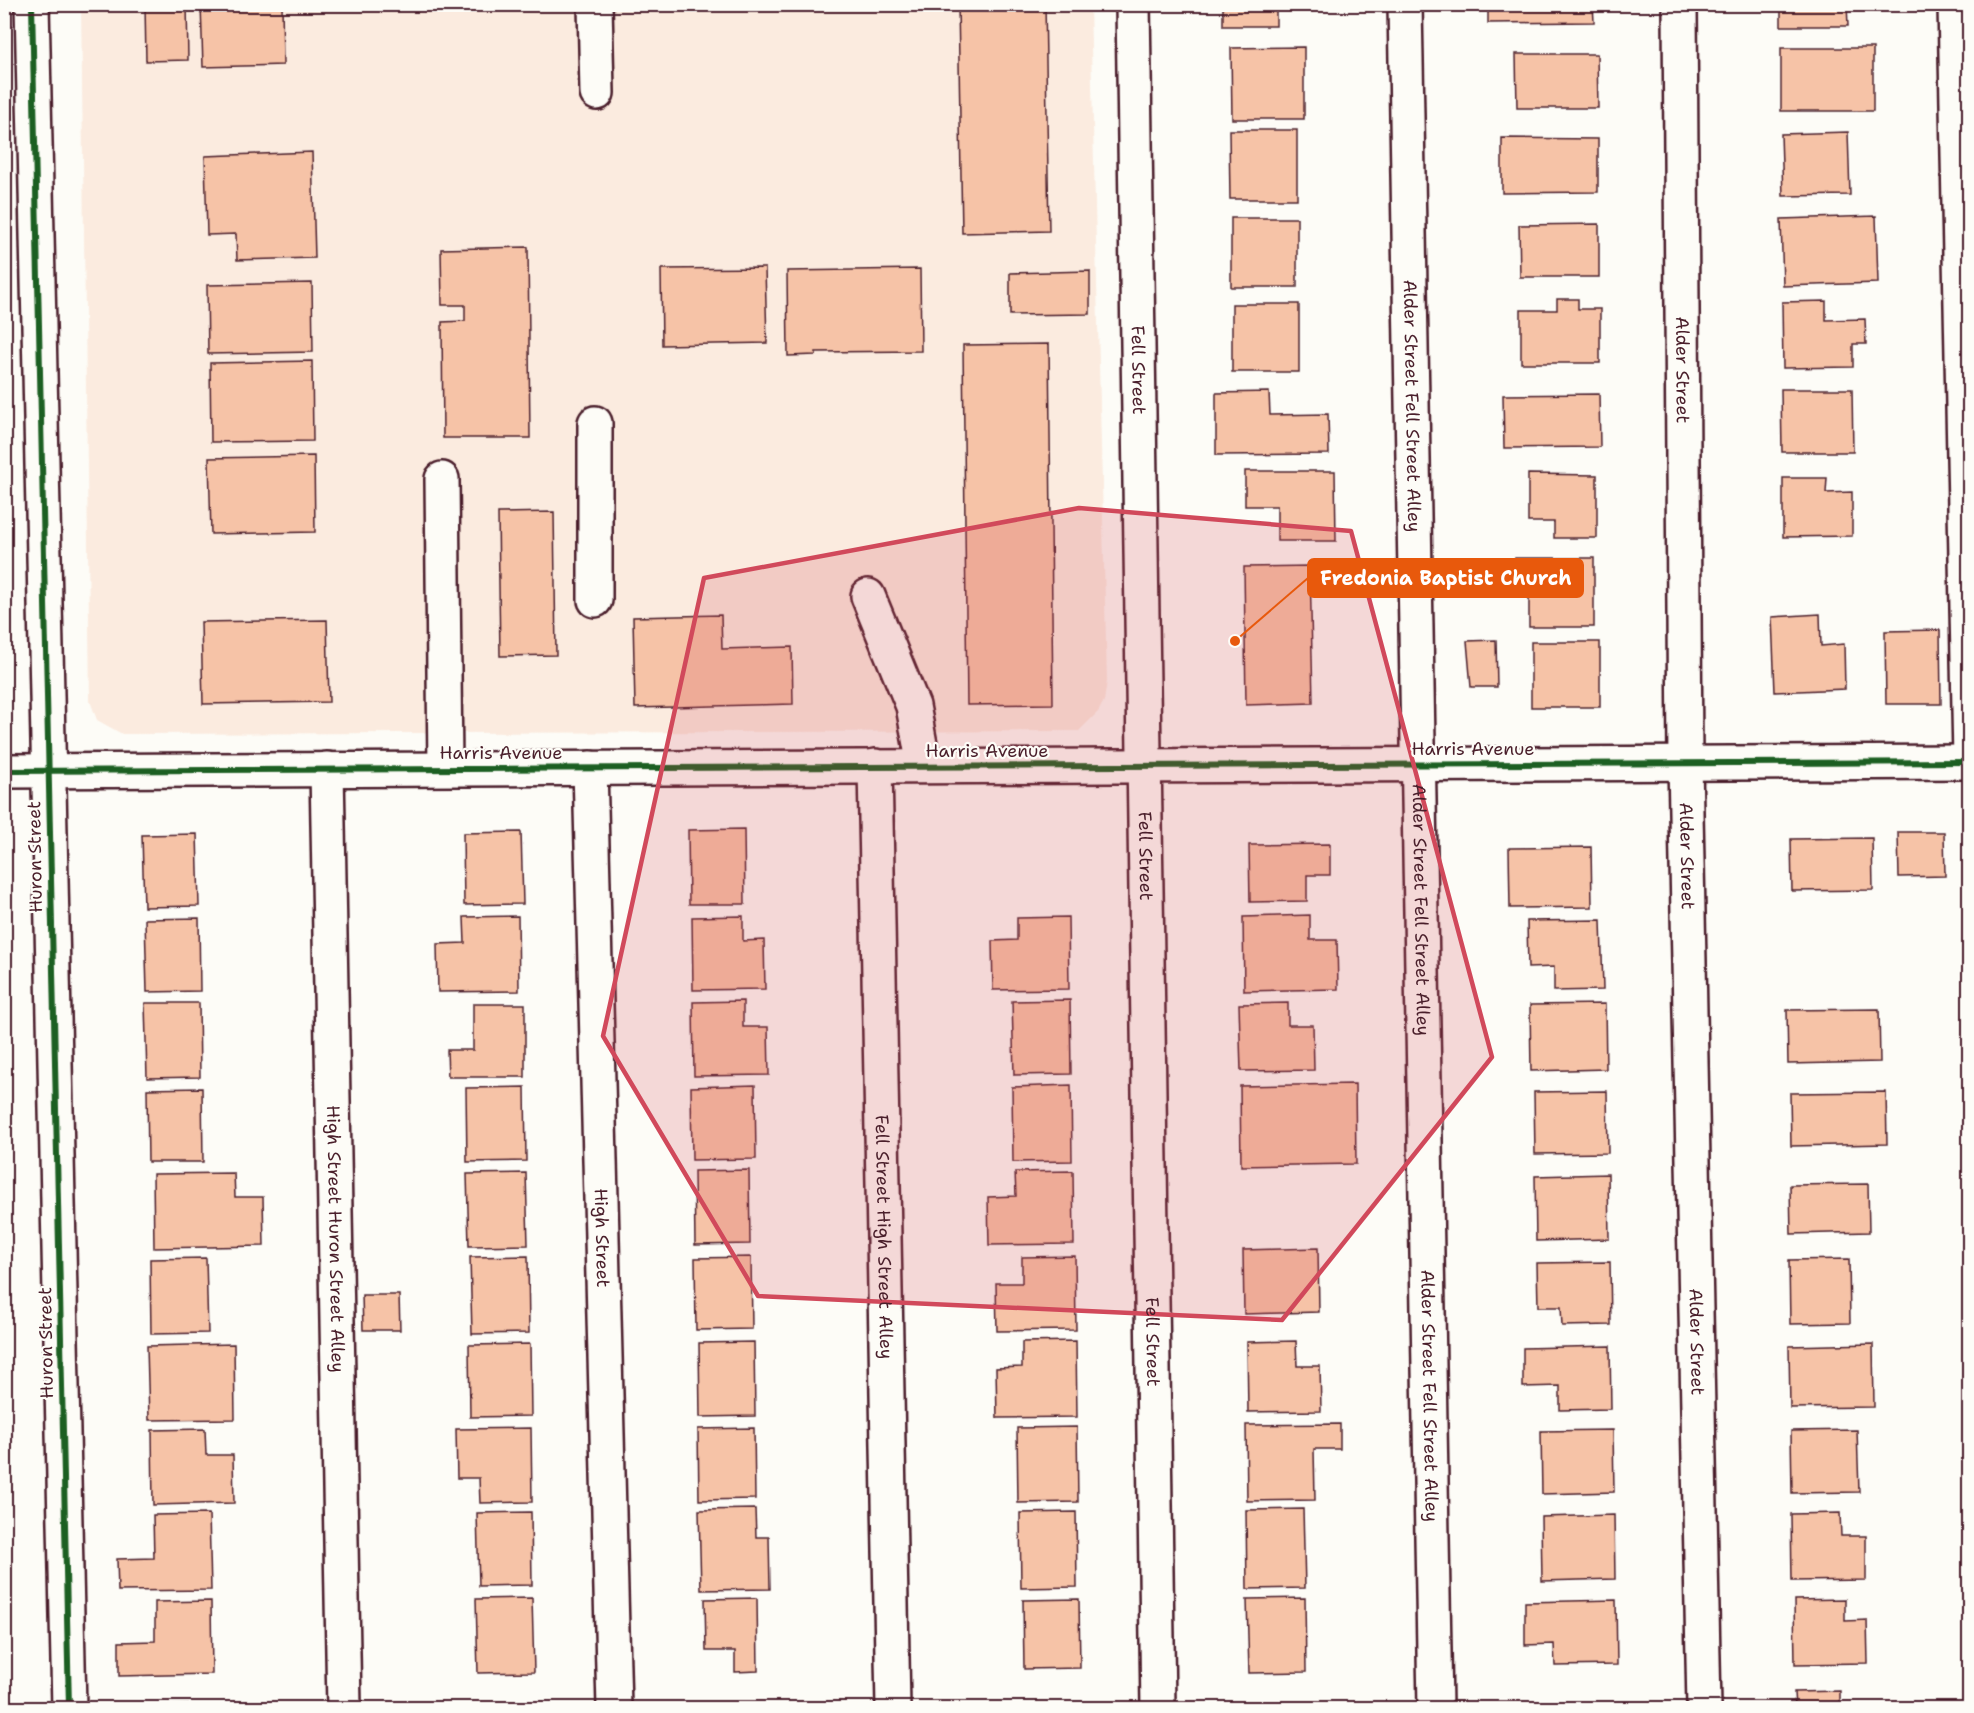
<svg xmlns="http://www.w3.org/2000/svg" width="1974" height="1713" viewBox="0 0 1974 1713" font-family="'Shantell Sans',sans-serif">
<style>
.built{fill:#fbebdf}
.building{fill:#f6c3a7;stroke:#4a1f2b;stroke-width:1.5}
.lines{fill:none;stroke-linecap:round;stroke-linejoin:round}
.minor-casing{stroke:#4a1f2b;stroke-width:38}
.minor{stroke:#fdfcf7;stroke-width:33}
.cycleway-casing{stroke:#fdfcf7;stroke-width:10}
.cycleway{stroke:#1b5e20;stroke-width:6}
.marked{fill:#d1495b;fill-opacity:0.2;stroke:#d1495b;stroke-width:4.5;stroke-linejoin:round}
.labels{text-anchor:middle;stroke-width:4.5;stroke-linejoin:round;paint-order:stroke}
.street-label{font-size:18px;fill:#4a1f2b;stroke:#fdfcf7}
.leader{fill:none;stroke:#e8590c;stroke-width:2}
.callout-dot{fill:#e8590c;stroke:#fdfcf7;stroke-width:2}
.callout{fill:#e8590c;stroke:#e8590c;stroke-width:2}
.callout-label{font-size:20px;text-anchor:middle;font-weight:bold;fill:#fff}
</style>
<rect width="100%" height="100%" fill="#fdfcf7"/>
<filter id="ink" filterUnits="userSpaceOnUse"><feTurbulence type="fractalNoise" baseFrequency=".0167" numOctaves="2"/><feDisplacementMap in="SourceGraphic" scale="12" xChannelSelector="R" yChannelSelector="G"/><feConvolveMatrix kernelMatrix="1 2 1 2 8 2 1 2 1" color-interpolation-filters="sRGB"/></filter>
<g filter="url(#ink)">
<path class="built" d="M81,5h1009l17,676 -3,20 -6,11 -19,19 -957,3 -25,-14 -7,-19z"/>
<g class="building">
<path d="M145,4h42l1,56 -42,1z"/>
<path d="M201,4h81l1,61 -80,2z"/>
<path d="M958,4h87l4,227 -87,2z"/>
<rect x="1223" y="4" width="53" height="22"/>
<path d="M1488,4h105l1,18 -106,1z"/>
<path d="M1781,4h66l1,22h-67z"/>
<path d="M1304,47v72h-72l-1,-71z"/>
<rect x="1781" y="48" width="92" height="63"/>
<path d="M1516,54h81l1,54h-81z"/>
<path d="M1229,130h68v69h-67z"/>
<path d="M1848,132l2,63 -67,1 -2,-62z"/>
<path d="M1502,138l96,1v53l-96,1z"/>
<path d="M312,152l3,106 -78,2 -1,-26 -29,1 -2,-79z"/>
<path d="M1876,216l2,67 -95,3 -2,-67z"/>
<rect x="1231" y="218" width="66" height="69"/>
<path d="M1599,224v53h-79l-1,-52z"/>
<path d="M528,247l2,191h-87l-1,-116 23,-1v-16h-23l-1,-56z"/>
<path d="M765,268l2,75 -105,2 -1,-76z"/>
<path d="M920,269l1,82 -105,1v3l-28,1 -1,-85z"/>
<path d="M1090,271v43l-80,1v-42z"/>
<path d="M312,283l1,69 -105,2 -1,-69z"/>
<path d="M1557,299h21v10h22v54h-79v-53h36z"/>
<path d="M1826,301v19l39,-1 1,25h-13v23l-70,1 -1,-66z"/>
<rect x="1232" y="304" width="67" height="68"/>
<path d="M1049,344l4,360 -86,1 -4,-360z"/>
<path d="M312,361l1,80 -102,1 -1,-79z"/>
<path d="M1781,389h71l1,63h-71z"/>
<path d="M1269,392l1,23 58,-1 1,40 -113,1v-62z"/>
<path d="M1599,394l1,53 -96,1 -1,-53z"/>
<path d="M314,456l1,76 -104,2 -2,-76z"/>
<path d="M1245,471h90l1,70h-59v-35h-32z"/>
<path d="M1528,474l69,1v63h-43v-16h-26z"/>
<path d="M1783,478h44l-1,15 26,-1v44l-69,1z"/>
<path d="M554,512l2,143 -56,1 -2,-143z"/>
<path d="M1515,558h79v69h-65v-45h-14z"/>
<path d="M1310,566l3,137 -67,2 -2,-138z"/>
<path d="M1820,614l1,32 23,-2 1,45 -70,3 -3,-75z"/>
<path d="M721,615l1,34 70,-2 1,57 -158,4 -2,-91z"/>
<path d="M327,620l2,82 -126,2 -2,-82z"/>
<path d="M1940,630l1,74h-55l-1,-73z"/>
<path d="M1496,640l1,47h-26l-4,-46z"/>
<rect x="1531" y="642" width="69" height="65"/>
<path d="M744,829l1,75h-56l-1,-74z"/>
<path d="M521,832l2,72 -59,1 -1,-72z"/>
<path d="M1898,832h46l1,44 -46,1z"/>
<path d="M197,834l2,72 -55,1 -2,-72z"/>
<path d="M1872,838l1,52 -81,1 -1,-52z"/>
<path d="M1330,844v31h-23v26l-57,1 -1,-57z"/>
<path d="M1591,847l1,60 -82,1 -1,-60z"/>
<path d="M1310,915v25h27l1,49 -94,2 -1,-74z"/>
<path d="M518,916l1,75 -81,1 -1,-48 28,-1 -1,-26z"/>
<path d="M743,916v25l21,-1 1,49 -72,1 -1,-73z"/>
<path d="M1068,917l1,72 -76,1 -1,-49 25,-1v-22z"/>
<path d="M199,918l1,73 -53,1 -2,-73z"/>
<path d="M1601,920l2,70 -49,1v-24l-26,1 -1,-47z"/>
<path d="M1070,1000l1,74 -57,1 -2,-74z"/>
<path d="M743,1001v26h25l1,48 -75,1 -1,-74z"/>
<path d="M145,1003h54l1,74 -53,1z"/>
<path d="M1288,1003v22h25l1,45 -73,1 -2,-67z"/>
<path d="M473,1004h52v73h-77l-1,-27h26z"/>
<path d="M1605,1004l1,65 -75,2 -1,-66z"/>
<path d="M1879,1009l1,53 -92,2 -1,-54z"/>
<path d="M1355,1084l1,80 -115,2 -1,-80z"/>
<path d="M755,1085l1,74 -64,1 -1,-73z"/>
<path d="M1071,1085l1,76 -59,1 -1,-75z"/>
<path d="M525,1087l1,74 -59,1 -1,-74z"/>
<path d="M202,1088l1,74h-55l-1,-73z"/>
<path d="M1607,1091l1,62 -73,1 -1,-62z"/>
<path d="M1886,1092l1,52 -96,2 -1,-53z"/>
<path d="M749,1170l1,74 -55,1 -1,-74z"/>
<path d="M1073,1171l1,73 -85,1 -1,-48 28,-1 -1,-24z"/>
<path d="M234,1173l1,24h28l1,49 -110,2 -1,-74z"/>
<path d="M526,1173l2,72 -59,1 -2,-72z"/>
<path d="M1608,1174l1,65 -73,2 -1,-65z"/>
<path d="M1868,1184l1,48 -78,2 -1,-49z"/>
<path d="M1318,1248l1,64 -75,2 -1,-64z"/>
<path d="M528,1256l1,77 -57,1 -2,-77z"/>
<path d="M1075,1256l1,74 -79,1 -1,-48h26v-26z"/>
<path d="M751,1257l1,72 -56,1 -1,-72z"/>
<path d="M206,1258l2,75 -57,1 -1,-75z"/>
<path d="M1849,1259l1,64 -60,1 -1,-64z"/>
<path d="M1610,1262l1,63 -49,1 -1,-19h-23l-1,-44z"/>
<path d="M362,1295h37l1,35h-37z"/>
<path d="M1076,1341l1,76 -80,1 -1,-50 26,-1v-25z"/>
<path d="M1296,1341l1,25h23l1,45 -73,1 -1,-70z"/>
<path d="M754,1342l1,74 -55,1 -1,-74z"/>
<path d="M234,1344l1,75 -86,1 -2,-74z"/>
<path d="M530,1344l1,72 -61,1 -1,-72z"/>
<path d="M1873,1344l1,63 -84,1 -1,-62z"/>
<path d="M1610,1346l1,63 -51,1v-24l-37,1v-39z"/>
<path d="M1340,1424v25h-26l1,51 -68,1 -1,-76z"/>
<path d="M1077,1427l1,75 -60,1 -1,-75z"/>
<path d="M531,1428l1,74 -52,1 -1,-25h-22l-1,-49z"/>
<path d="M754,1428l1,71 -56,1 -1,-71z"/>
<path d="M205,1429l1,26h27l1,48 -81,2 -1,-75z"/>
<path d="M1613,1430l1,62 -72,2 -1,-63z"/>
<path d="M1857,1430l2,62 -67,1 -1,-62z"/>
<path d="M755,1509l1,28h13l1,52 -69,1 -2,-80z"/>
<path d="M1303,1509l2,79 -58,1 -1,-79z"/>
<path d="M531,1512l1,73 -53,1 -2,-73z"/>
<path d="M1076,1512l1,75 -56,1 -1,-75z"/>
<path d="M1840,1513l1,23h25v44l-74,1 -1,-67z"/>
<path d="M209,1514l2,76 -93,1 -1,-32 37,-1 -1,-43z"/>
<path d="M1614,1515l1,64 -73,2 -1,-64z"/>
<path d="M532,1598l2,74 -56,1 -2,-74z"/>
<path d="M757,1598l1,73 -23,1v-21h-29l-1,-52z"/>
<path d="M1305,1598l1,74 -57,1 -2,-74z"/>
<path d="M1079,1599l1,69 -56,1 -1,-69z"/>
<path d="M1845,1599v22l22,-1 1,43 -73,1 -1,-64z"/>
<path d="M1616,1600l1,65 -62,1 -1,-22 -29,1v-43z"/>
<path d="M211,1601l1,73 -93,2v-34l36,-1v-39z"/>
<path d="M1840,1691v17h-45l-1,-16z"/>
<path d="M219,1705v3h-74v-2z"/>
</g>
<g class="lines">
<defs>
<g id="minor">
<path d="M32,4l37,1704"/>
<path d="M595,4l2,89"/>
<path id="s1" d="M1133,4l25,1704"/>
<path id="s2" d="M1405,4l30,1704"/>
<path id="s3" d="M1680,4l5,759 19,945"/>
<path d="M1955,4l15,755"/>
<path d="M442,479l3,289"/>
<path d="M868,596l45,110 11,60"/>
<path d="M595,600v-177"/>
<path id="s4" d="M875,766l18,942"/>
<path id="s5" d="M590,768l24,940"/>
<path id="s6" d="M327,769l17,939"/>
<path d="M4,771l1966,-9"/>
</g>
</defs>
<use href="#minor" class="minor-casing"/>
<use href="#minor" class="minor"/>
<defs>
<g id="cycleway">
<path d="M32,4l37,1704"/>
<path d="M4,771l1966,-9"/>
</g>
</defs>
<use href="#cycleway" class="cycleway-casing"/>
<use href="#cycleway" class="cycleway"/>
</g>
</g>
<path class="marked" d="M1079,508l272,23 141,526 -210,263 -524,-24 -155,-260 101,-458z"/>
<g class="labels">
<g class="street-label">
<text dy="6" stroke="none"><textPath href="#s1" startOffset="366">Fell Street</textPath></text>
<text dy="6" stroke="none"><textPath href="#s3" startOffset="366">Alder Street</textPath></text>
<text dy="6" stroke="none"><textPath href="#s2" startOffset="402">Alder Street Fell Street Alley</textPath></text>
<text x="1473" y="755">Harris Avenue</text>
<text x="987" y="757">Harris Avenue</text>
<text x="501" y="759">Harris Avenue</text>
<text dy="6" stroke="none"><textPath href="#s1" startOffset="852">Fell Street</textPath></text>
<text transform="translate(35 857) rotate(-91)" y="6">Huron Street</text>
<text dy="6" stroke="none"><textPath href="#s3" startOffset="852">Alder Street</textPath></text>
<text dy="6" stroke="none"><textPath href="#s2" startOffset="906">Alder Street Fell Street Alley</textPath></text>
<text dy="6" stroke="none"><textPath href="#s4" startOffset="471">Fell Street High Street Alley</textPath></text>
<text dy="6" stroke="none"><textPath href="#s5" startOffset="470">High Street</textPath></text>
<text dy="6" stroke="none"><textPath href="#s6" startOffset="470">High Street Huron Street Alley</textPath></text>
<text dy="6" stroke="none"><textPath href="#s1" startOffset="1338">Fell Street</textPath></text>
<text dy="6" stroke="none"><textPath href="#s3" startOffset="1338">Alder Street</textPath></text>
<text transform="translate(46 1343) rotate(-91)" y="6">Huron Street</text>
<text dy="6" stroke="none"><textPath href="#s2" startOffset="1392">Alder Street Fell Street Alley</textPath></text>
</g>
</g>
<path class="leader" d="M1235 641L1308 578"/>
<circle class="callout-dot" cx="1235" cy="641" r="6"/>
<rect class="callout" x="1308" y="559" width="275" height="38" rx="6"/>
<g class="callout-label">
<text x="1446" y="585">Fredonia Baptist Church</text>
</g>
<rect width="1974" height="1713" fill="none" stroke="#fdfcf7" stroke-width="24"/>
<rect x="12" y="12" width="1950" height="1689" fill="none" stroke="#4a1f2b" stroke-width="2" filter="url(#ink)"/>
</svg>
